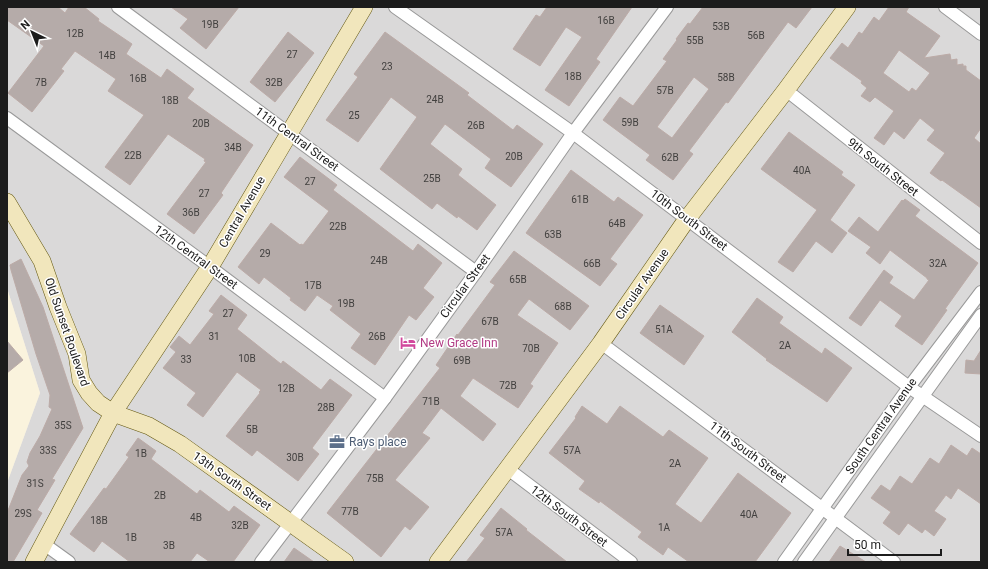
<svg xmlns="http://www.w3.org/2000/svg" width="988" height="569" viewBox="0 0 988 569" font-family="Roboto,sans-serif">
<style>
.residential{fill:#dad9d9}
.education{fill:#faf3dd}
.building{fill:#b5aba9;stroke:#bcaba7;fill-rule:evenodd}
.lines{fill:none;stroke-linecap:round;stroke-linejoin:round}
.street-casing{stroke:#999;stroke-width:14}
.secondary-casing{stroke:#645811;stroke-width:18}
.street{stroke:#fff;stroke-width:12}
.secondary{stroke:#f1e6bc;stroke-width:17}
.labels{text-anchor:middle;stroke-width:3;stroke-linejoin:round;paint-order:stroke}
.number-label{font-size:10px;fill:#42403f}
.street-label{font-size:12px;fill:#1c1c1c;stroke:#fff}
.hotel-label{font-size:12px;fill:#b23c85;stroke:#fff;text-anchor:start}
.service-label{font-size:12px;fill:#4e5e75;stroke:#fff;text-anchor:start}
</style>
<rect width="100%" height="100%" fill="#ece7e3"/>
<path class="residential" d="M7,7h974v555h-974v-79l33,-90 -33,-105z"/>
<path class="education" d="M7,288l33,105 -33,90z"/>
<g class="building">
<path d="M7,7h51l7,6 4,-6h15l15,12 -1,2 34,23 -6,10 35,24 6,-9 27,20 -7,9 66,47 -32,48 2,2 -29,39 -27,-20 39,-52 -2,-1 1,-2 -37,-25 -38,51 -25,-18 39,-52 -36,-24 8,-12 -41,-28 -14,18 3,2 -32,41 -24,-19 36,-47 -37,-26z"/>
<path d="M171,7h68l-33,42 -26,-21 8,-9z"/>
<path d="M547,7h85l-36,52 4,3 -31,44 -24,-16 37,-53 -16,-10 -26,39 -27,-17 23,-34 4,2z"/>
<path d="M703,7h109l-16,21 -8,-6 -60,81 -2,-1 -37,49 4,3 -20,26 -27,-20 4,-5 -47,-35 17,-23 13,9 34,-45 -4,-2 14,-19 -1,-1 12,-16 2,1zM694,77l15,12 -37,49 -15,-11z"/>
<path d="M889,7h20l-3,5 34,24 -16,22 26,-4 1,6 6,-1v6l6,-1v2h3v4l15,11v47l-7,10 7,6v64l-39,-28 -1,1 -11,-8 15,-20 -18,-13 8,-10 -15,-12 -16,21 -10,-8 -10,14 -10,-7 20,-27 -19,-14 -5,5 -9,-6 6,-8 -6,-5 1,-2 -32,-23 12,-15 6,5 11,-16 3,2 12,-17 5,4zM899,50l31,23 -14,18 -4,-3 -3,4 -26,-19z"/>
<path d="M288,32l26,21 -39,49 -25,-20z"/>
<path d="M385,32l84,61 -2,2 46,35 4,-5 26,19 -32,43 -26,-19 6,-9 -46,-35 -15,20 32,25 -4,6 38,30 -19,25 -19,-14 -1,2 -20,-15 -5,6 -52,-40 37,-52 -26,-20 -33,45 -32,-22 32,-43 -4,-3z"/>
<path d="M789,132l54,40 -2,3 14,10 -25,35 17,13 -15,20 -16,-12 -23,31 -15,-10 39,-52 -56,-41z"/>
<path d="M300,157l37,28 -4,5 80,61 5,-7 24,19 -19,25 11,9 -18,23 -7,-5 -34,50 -24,-17 10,-14 -31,-24 3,-4 -16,-11 -12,16 -15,-11 1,-2 -27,-21 -5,7 -21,-17 33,-44 29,22 1,-1 2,1 26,-34 -45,-34z"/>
<path d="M571,170l43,32 4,-5 25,18 -33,44 7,5 -17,22 -74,-53z"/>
<path d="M905,199l15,11 -5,6 63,47 -33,46 2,1 -25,35 -27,-19 7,-10 -22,-16 -19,26 -12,-8 35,-48 9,7 -4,6 25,17 15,-20 -2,-1v-1l-37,-28 -10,14 -14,-11 5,-6 -23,-16 11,-14 19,15 24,-32 1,1z"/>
<path d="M514,251l75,55 -19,24 -41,-31 -12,16 41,28 -28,41 3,2 -15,22 -45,-30 -13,18 36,28 -13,17 -42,-33 -19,25 8,5 -35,42 34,27 -19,23 -5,-4 -24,31 -54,-44 113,-145 -4,-3 21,-31 1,1 37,-50 -5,-3z"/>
<path d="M21,259l22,48 40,121 -31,51 3,1 -18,30 5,3 -29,49h-6v-49l15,-38 7,-9 -2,-4 3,-9 10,-17 12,-27 -3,-2 1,-12 -14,-41 -25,-84 -1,-5z"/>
<path d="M221,295l26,20 -10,14 44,35 2,-3 38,29 9,-11 22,16 -40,53 7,6 -21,27 -41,-31 -5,6 -26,-20 34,-43 -1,-1 2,-2 -24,-18 -34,45 -16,-12 9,-12 -33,-25 13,-16 -6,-5 9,-11 11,9 24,-31 -5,-3z"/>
<path d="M757,298l26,19 -4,6 43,31 3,-6 27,20 -25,34 -61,-42 1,-1 -35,-27z"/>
<path d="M660,305l44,31 -20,29 -44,-32z"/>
<path d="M7,341l16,19 -16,13z"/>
<path d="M981,350v24l-16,-1 1,-13 8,1z"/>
<path d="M582,406l25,18 13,-18 43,31 6,-7 39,28 -33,46 26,19 37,-50 53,40 -36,49h-66l-21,-15 -5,8 -25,-18 4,-5 -42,-31 -1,2 -20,-14 6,-8 -36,-28 27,-35 -1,-1z"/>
<path d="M138,438l18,13 -5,8 46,35 3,-4 29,22 5,-6 26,19 -27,37h-23l-13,-9 -7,9h-60l-28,-21 -8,11 -24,-18 34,-46 2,1 23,-32 -3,-2z"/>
<path d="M951,445l16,11 5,-8 9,6v50l-23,-16 -7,11 -5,-4 -12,16 12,8 -12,17 -9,-7 -3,4 -14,-10 -9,12 -16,-12 8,-11 -20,-14 10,-13 9,6 10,-15 12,8 18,-26 9,6z"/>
<path d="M501,508l26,21 -1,1 41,32h-101l19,-24 -5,-3z"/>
<path d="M840,546l26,16h-37z"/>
<path d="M294,548l20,14h-30z"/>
</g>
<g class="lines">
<defs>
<g id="street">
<path d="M118,7l358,265"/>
<path d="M395,7l178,126 336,254 72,49"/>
<path d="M945,7l36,27"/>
<path d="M786,90l195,153"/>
<path d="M7,118l203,149 175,131"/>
<path d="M601,343l293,219"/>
<path d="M508,469l123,93"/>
<path d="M44,544l25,18"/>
<path d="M261,562l124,-164 91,-126 97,-139 94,-126"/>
<path d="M784,562l125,-175 72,-95"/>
<path d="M804,562l177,-247"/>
</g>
<g id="secondary">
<path d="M7,202l35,59 16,46 19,47 4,26 8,13 9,10 15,10 36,13 31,18 165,118"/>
<path d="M34,562l79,-149 97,-146 154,-260"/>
<path d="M438,562l163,-219 86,-124 99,-129 61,-83"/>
</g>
</defs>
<use href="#street" class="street-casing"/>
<use href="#secondary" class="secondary-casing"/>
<use href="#street" class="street"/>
<use href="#secondary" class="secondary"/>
</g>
<defs>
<symbol id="hotel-bare" viewBox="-9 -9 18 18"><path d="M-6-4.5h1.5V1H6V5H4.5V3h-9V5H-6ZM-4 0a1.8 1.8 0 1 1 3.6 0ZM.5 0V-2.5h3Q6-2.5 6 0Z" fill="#d1479c" stroke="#fff" stroke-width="2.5" paint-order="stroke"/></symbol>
<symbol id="office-bare" viewBox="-9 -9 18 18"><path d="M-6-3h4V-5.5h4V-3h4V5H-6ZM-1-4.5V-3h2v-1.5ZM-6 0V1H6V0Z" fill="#5c6f8a" stroke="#fff" stroke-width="2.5" paint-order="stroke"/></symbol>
</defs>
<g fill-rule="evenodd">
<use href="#hotel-bare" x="397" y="332" width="22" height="22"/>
<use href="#office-bare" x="326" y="431" width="22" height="22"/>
</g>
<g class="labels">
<g class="number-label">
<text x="606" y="24">16B</text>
<text x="210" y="28">19B</text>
<text x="721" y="30">53B</text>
<text x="75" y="37">12B</text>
<text x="756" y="39">56B</text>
<text x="695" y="44">55B</text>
<text x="292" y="58">27</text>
<text x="107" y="59">14B</text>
<text x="387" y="70">23</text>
<text x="573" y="80">18B</text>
<text x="726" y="81">58B</text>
<text x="138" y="82">16B</text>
<text x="41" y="86">7B</text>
<text x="274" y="86">32B</text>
<text x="665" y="94">57B</text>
<text x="435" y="103">24B</text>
<text x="170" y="104">18B</text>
<text x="354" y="119">25</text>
<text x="630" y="126">59B</text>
<text x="201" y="127">20B</text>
<text x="476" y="129">26B</text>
<text x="233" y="151">34B</text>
<text x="133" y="159">22B</text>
<text x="514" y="160">20B</text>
<text x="670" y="161">62B</text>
<text x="802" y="174">40A</text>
<text x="432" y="182">25B</text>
<text x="310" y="185">27</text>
<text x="204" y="197">27</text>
<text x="580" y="203">61B</text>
<text x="191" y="216">36B</text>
<text x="617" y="227">64B</text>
<text x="338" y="230">22B</text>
<text x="553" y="238">63B</text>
<text x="265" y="257">29</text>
<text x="379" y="264">24B</text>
<text x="592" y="267">66B</text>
<text x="938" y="267">32A</text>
<text x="518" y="283">65B</text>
<text x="313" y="289">17B</text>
<text x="346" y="307">19B</text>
<text x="563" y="310">68B</text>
<text x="228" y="317">27</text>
<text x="490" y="325">67B</text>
<text x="664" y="333">51A</text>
<text x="214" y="340">31</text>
<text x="377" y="340">26B</text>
<text x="785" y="349">2A</text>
<text x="531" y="352">70B</text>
<text x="247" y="362">10B</text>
<text x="186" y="363">33</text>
<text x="462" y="364">69B</text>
<text x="508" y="389">72B</text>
<text x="286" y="392">12B</text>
<text x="431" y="405">71B</text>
<text x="326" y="411">28B</text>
<text x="63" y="429">35S</text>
<text x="252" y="433">5B</text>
<text x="48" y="454">33S</text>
<text x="572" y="454">57A</text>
<text x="141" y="457">1B</text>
<text x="295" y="461">30B</text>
<text x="675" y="467">2A</text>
<text x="375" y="482">75B</text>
<text x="35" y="487">31S</text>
<text x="160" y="499">2B</text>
<text x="350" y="515">77B</text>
<text x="23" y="517">29S</text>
<text x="749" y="518">40A</text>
<text x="196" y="521">4B</text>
<text x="99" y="524">18B</text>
<text x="240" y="529">32B</text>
<text x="664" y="531">1A</text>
<text x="504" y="536">57A</text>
<text x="131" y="541">1B</text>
<text x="169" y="549">3B</text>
</g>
<g class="street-label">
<text transform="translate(297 139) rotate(36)" y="4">11th Central Street</text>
<text transform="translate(883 167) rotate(38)" y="4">9th South Street</text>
<text transform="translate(242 212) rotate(-60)" y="4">Central Avenue</text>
<text transform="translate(689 220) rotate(37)" y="4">10th South Street</text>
<text transform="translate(196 257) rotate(36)" y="4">12th Central Street</text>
<text transform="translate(642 284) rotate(-55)" y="4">Circular Avenue</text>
<text transform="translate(465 286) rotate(-54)" y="4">Circular Street</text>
<text transform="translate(67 332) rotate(71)" y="4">Old Sunset Boulevard</text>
<text transform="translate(881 426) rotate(-55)" y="4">South Central Avenue</text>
<text transform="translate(748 452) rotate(37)" y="4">11th South Street</text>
<text transform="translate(232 481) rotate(35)" y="4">13th South Street</text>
<text transform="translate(569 516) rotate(37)" y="4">12th South Street</text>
</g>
<g class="hotel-label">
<text x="420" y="347">New Grace Inn</text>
</g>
<g class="service-label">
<text x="349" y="446">Rays place</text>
</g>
</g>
<rect width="988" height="569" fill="none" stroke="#1c1c1c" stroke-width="16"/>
<g transform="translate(32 32) rotate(317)" stroke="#ffffff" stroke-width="3" paint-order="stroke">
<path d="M0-3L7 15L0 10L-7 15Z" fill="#1c1c1c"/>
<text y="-6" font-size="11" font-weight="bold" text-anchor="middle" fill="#1c1c1c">N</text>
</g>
<path d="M848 549v6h93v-6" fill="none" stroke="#1c1c1c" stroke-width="2"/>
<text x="854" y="549" font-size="12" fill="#1c1c1c" stroke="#ffffff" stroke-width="3" paint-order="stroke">50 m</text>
</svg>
